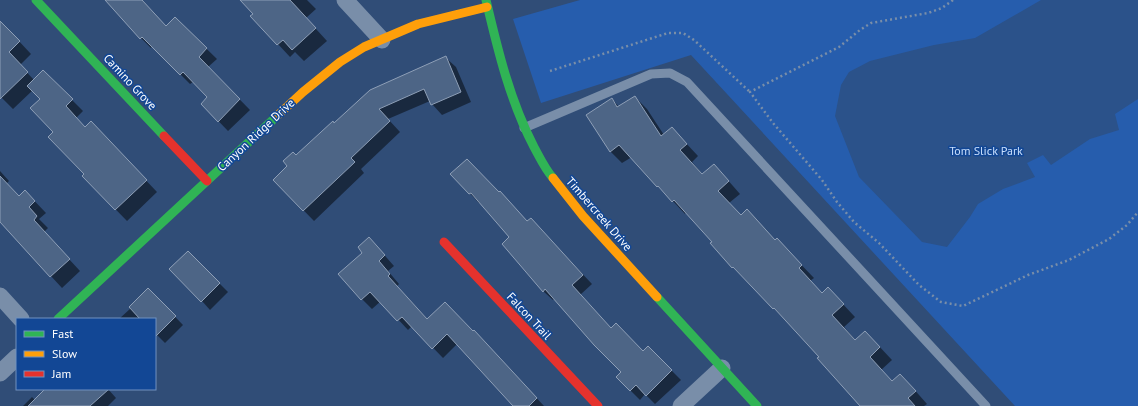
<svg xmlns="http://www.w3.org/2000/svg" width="1138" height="406" viewBox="0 0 1138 406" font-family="'PT Sans',sans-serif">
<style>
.green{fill:#265dad}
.water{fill:#2b528a}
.shadow{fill:#0007}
.building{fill:#4d6586;stroke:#8e9fb7}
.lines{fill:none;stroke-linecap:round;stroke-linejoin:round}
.path{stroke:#798ea9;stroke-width:2.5;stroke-dasharray:2 3;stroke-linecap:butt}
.lane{stroke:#798ea9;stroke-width:9}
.street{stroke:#798ea9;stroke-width:17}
.fast{stroke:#30b455;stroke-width:9}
.slow{stroke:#ff9f0a;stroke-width:9}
.jam{stroke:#e5322d;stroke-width:9}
.labels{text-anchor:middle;stroke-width:3;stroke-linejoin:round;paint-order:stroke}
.street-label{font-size:12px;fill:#fff;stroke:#124795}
.park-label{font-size:12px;fill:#c9dffd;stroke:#124795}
</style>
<rect width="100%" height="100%" fill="#304d77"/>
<path class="green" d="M580,0h558v406h-123l-324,-351 -150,48 -28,-84z"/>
<path class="water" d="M1041,0h97v99l-23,15 4,16 -29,9 -39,26 -8,-10 -16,8 8,14 -32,12 -25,15 -8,13 -23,30 -25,-5 -63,-65 -24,-61 6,-31 8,-13 21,-11 64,-16 41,-7z"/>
<g class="shadow">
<path d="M115,0h27l24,27 9,-9 42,41 -9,8 42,43 -22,21 -26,-27 6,-7 -15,-15 -3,2 -38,-38 -1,2 -10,-10z"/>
<path d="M241,0h66l9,9 -10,9 21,23 -23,20 -9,-9 -5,5 -38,-41 2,-2z"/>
<path d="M0,29l16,9 15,16 -11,11 14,15 9,-9 40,40 -7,7 9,10 17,6 55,58 -30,29 -44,-45 2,-2 -30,-42 -14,-33 -8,-9 -20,19 -13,-13z"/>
<path d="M445,57l11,10 15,35 -29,13 -10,-11 -2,-3 -42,18 12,13 -39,37 3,4 -50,48 -40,-41 15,-14 7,-10 39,-31z"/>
<path d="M635,97l12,12 17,26 20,6 14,15 -6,6 11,13 23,3 14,16 -11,9 12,13 6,-5 29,30 13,11 25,26 -4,3 12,13 18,7 15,16 -11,10 12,14 21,3 15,16 -11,10 12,12 19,5 15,17 -3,2h-62l-42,-49 -34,-37 -53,-53 -20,-25 -27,-30 -1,2 -15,-16 -38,-41 -10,6 -12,-12 2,-52 7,8z"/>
<path d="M0,171l9,10 -3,3 13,13 6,-6 21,22 -7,6 9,9 -4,4 36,39 -18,17 -62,-67z"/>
<path d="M452,174l88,55 52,55 -12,11 32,34 31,23 5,-5 33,33 -26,24 -10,-10 -5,6 -23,-23 6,-5 -68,-74 -2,2 -10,-9 -32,-54 -31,-35 -1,1z"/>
<path d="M379,249l15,17 -6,5 11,13 -2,2 31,34 75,42 41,44h-31l-56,-62 -14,14 -31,-32 -4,4 -27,-29 -9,8 -10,-10z"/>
<path d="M188,252l40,40 -18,18 -8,-9z"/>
<path d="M148,289l35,36 -18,18 -8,-8 -2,1v-17h-36l12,-11z"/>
<path d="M47,389h61l8,9 -8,8h-85l9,-9 3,3z"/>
</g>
<g class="building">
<path d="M105,0h37l24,26 9,-9 32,31 -8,9 41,42 -22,23 -17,-18 6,-7 -24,-25 -3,3 -38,-38 -2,2z"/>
<path d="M240,0h50l26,28 -24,22 -9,-10 -6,5 -27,-29 3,-2z"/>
<path d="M0,21l20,20 -11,11 19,20 -28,27z"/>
<path d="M446,56l15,36 -30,13 -7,-16 -45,20 11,12 -39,37 4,4 -52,49 -30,-31 14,-14 -4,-5 10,-9 3,3 37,-34 1,2 36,-33z"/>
<path d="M43,70l30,29 -7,7 19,21 6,-6 56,59 -32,30 -33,-34 2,-2 -36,-37 5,-5 -23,-24 10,-9 -13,-13z"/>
<path d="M635,96l26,40 11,-9 15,17 -7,6 22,24 12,-10 15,17 -11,10 23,24 6,-6 28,31 2,-2 25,27 -3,3 23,25 6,-6 16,17 -12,11 23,25 10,-9 15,16 -10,10 22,24 8,-7 16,17 -8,7 7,8h-55l-43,-48 2,-1 -45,-49 -1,1 -40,-42 -1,1 -22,-25 2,-1 -38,-42 -2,2 -14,-16 -1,1 -38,-42 -9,7 -24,-37 26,-17 5,9z"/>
<path d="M467,159l32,33 1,-1 27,30 4,-3 52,57 -11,10 39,43 5,-5 27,28 5,-5 24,24 -26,26 -10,-11 -6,6 -14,-14 5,-5 -27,-27 -49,-56 -2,3 -41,-48 7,-7 -38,-44 -2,1 -19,-20z"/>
<path d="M0,176l19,20 6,-6 10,11 -6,6 8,9 -3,4 36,39 -20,18 -50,-55z"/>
<path d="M369,237l16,18 -6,6 11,13 -2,2 39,43 18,-17 28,29 1,-1 63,68 -8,8h-16l-66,-72 -15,15 -30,-32 -5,4 -27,-29 -9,8 -23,-26 24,-21 -4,-6z"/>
<path d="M188,251l32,32 -19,19 -32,-33z"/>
<path d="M148,288l28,28 -21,21v-18h-15l-11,-12z"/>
<path d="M45,389h64l-19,17h-62z"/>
</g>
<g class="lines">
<g class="path">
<path d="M953,0l-11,8 -14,5 -57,10 -11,7 -21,17 -89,45 23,31 49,57 15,22 17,20 25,21 40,42 22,17 22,4 65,-31 41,-15 40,-21 18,-14 11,-13"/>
<path d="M550,71l118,-38h15l11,7 56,52"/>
</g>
<path class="lane" d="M524,128l127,-54 19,-1 17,9 299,324"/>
<g class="street">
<path d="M345,0l37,40"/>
<path d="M0,296l21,23"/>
<path d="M0,373l17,-16"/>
<path d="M681,406l41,-38"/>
</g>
<g class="fast">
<path d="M36,0l128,136"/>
<path d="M486,0c12,51 24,101 48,147 6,11 11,22 19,31"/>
<path d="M657,297l100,109"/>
<path d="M58,319l219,-203"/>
</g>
<g class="slow">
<path d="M277,116l26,-24 37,-30 24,-15 54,-23 69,-17"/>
<path d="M553,178l30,38 74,81"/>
</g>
<g class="jam">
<path d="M164,136l43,45"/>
<path d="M444,242l154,164"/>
</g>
</g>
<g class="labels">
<g class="street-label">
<text transform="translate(130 82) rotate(47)" y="4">Camino Grove</text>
<text transform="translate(256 135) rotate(-43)" y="4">Canyon Ridge Drive</text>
<text transform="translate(599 214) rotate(49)" y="4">Timbercreek Drive</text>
<text transform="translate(529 316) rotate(47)" y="4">Falcon Trail</text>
</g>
<g class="park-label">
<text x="986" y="155">Tom Slick Park</text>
</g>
</g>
<rect x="16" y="318" width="140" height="72" fill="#124795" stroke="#7191bf"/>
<rect x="24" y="331" width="20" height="6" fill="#30b455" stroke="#7191bf"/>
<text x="52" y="338" font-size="12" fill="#ffffff">Fast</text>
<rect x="24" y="351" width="20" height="6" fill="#ff9f0a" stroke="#7191bf"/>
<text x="52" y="358" font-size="12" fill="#ffffff">Slow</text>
<rect x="24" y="371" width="20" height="6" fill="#e5322d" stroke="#7191bf"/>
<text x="52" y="378" font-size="12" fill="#ffffff">Jam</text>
</svg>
